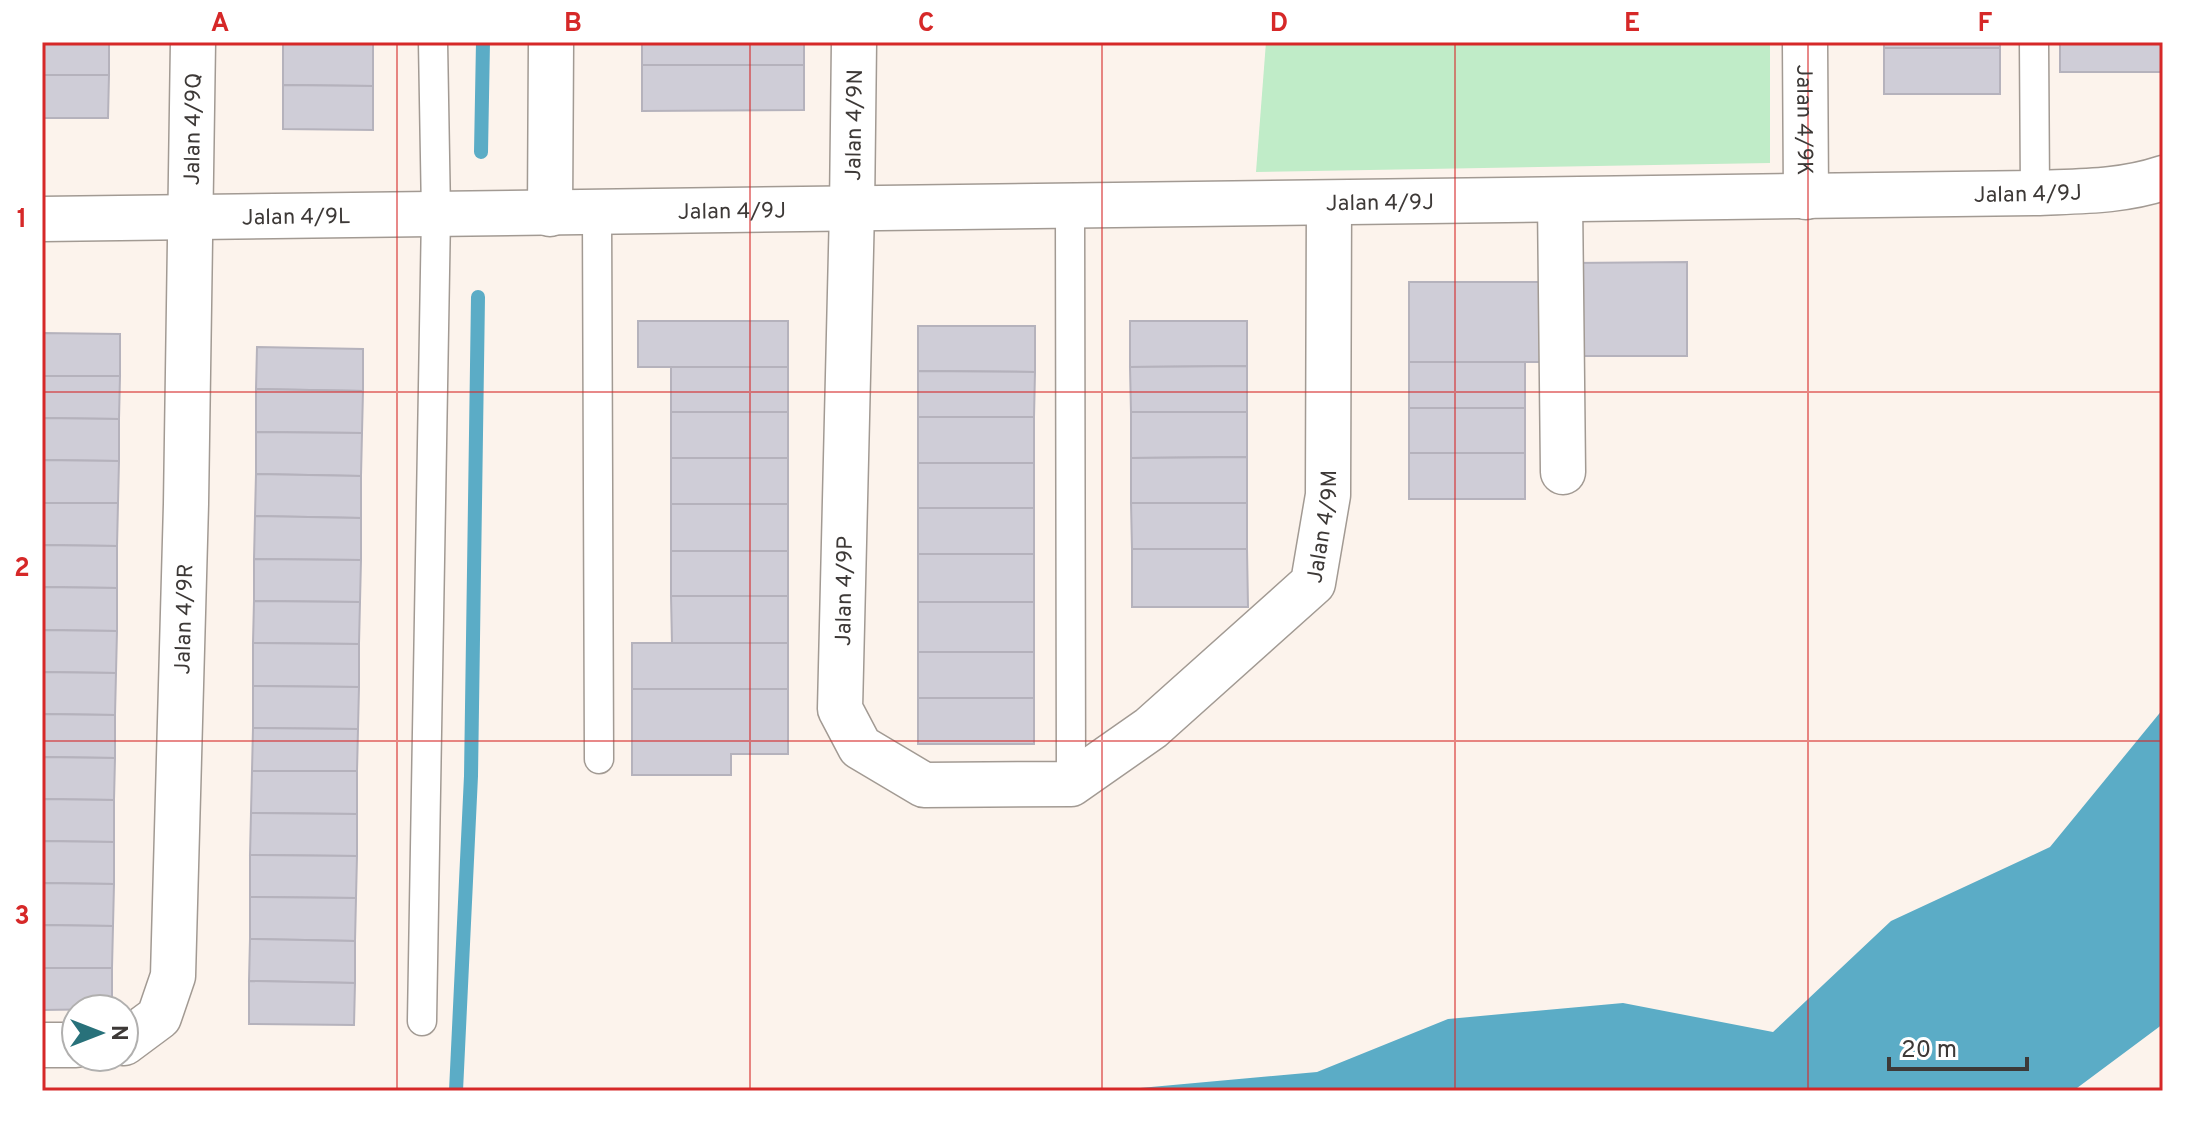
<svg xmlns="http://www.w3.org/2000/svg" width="2205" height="1133" viewBox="0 0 2205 1133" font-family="Overpass,sans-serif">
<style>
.green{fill:#c0ecc8}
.water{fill:#5bacc6}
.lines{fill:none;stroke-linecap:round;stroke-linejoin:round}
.stream{stroke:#5bacc6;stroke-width:14}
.building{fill:#cfcdd7;stroke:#b5b2bc;stroke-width:2}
.service-casing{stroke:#a29a93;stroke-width:31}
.minor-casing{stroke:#a29a93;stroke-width:47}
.service{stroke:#fff;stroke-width:28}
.minor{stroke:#fff;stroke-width:44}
.grid{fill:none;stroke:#d62828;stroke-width:2;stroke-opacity:0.55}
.labels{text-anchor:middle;stroke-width:6;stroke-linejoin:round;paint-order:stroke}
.street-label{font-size:22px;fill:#3d3937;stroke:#fff}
.neatline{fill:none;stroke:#d62828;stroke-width:3}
.grid-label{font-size:26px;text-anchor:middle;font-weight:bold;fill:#d62828}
</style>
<rect width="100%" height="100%" fill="#fcf3ec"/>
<path class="green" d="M1266,42h504v121l-514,9z"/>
<path class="water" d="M2163,709v315l-90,67h-966l210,-19 131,-53 175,-16 150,29 118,-111 159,-74z"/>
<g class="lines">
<g class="stream">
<path d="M481,152l2,-110"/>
<path d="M456,1091l15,-315 7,-479"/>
</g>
</g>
<g class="building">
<rect x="42" y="42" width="67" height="33"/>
<path d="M283,42h90v44l-90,-1z"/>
<rect x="642" y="42" width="162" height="23"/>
<rect x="1884" y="42" width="116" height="6"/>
<rect x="2060" y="42" width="103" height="30"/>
<rect x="1884" y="48" width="116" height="46"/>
<path d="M642,65h162v45l-162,1z"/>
<path d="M42,75h67l-1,43h-66z"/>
<path d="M283,85l90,1v44l-90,-1z"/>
<path d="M1687,262v94h-113l-1,-93z"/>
<rect x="1409" y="282" width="142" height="80"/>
<rect x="638" y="321" width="150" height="46"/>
<path d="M1130,321h117v45l-117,1z"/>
<path d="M918,326h117v46l-117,-1z"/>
<path d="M42,333l78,1v42h-78z"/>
<path d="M257,347l106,2v42l-107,-2z"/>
<rect x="1409" y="362" width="116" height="46"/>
<path d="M1247,366v46h-116l-1,-45z"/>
<rect x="671" y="367" width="117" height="45"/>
<path d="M918,371l117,1 -1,45h-116z"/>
<path d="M42,376h78l-1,43 -77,-1z"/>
<path d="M256,389l107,2 -1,42 -106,-1z"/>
<rect x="1409" y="408" width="116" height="45"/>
<rect x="671" y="412" width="117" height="46"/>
<path d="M1131,412h116v45l-116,1z"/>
<rect x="918" y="417" width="116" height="46"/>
<path d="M42,418l77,1v42l-77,-1z"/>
<path d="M256,432l106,1 -1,43 -105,-2z"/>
<rect x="1409" y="453" width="116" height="46"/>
<path d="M1247,457v46h-116v-45z"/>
<rect x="671" y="458" width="117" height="46"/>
<path d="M42,460l77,1 -1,42h-76z"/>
<rect x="918" y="463" width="116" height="45"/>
<path d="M256,474l105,2v42l-106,-2z"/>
<path d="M42,503h76l-1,43 -75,-1z"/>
<path d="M1131,503h116v46h-115z"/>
<rect x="671" y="504" width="117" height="47"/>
<rect x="918" y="508" width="116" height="46"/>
<path d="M255,516l106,2v42l-107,-1z"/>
<path d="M42,545l75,1v42l-75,-1z"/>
<path d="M1132,549h115l1,58h-116z"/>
<rect x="671" y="551" width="117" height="45"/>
<rect x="918" y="554" width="116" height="48"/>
<path d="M254,559l107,1 -1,42 -106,-1z"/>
<path d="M42,587l75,1v43l-75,-1z"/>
<path d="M671,596h117v47h-116z"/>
<path d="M254,601l106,1 -1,42 -106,-1z"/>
<rect x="918" y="602" width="116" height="50"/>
<path d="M42,630l75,1 -1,42 -74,-1z"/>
<path d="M253,643l106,1v43l-106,-1z"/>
<rect x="632" y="643" width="156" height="46"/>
<rect x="918" y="652" width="116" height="46"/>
<path d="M42,672l74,1 -1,42 -73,-1z"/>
<path d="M253,686l106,1 -1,42 -105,-1z"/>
<path d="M632,689h156v65h-57v21h-99z"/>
<rect x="918" y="698" width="116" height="46"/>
<path d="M42,714l73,1v43l-73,-1z"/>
<path d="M253,728l105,1 -1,42h-105z"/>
<path d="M42,757l73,1 -1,42 -72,-1z"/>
<path d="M252,771h105v43l-106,-1z"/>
<path d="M42,799l72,1v42l-72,-1z"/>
<path d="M251,813l106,1v42l-107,-1z"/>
<path d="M42,841l72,1v42l-72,-1z"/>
<path d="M250,855l107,1 -1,42 -106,-1z"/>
<path d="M42,883l72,1 -1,42 -71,-1z"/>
<path d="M250,897l106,1 -1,43 -105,-2z"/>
<path d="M42,925l71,1 -1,42h-70z"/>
<path d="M250,939l105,2v42l-106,-2z"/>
<path d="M42,968h70v41l-70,1z"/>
<path d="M249,981l106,2 -1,42 -105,-1z"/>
</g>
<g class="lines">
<defs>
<g id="service">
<path d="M2034,42l1,151"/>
<path d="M1070,205l1,579"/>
<path d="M597,213l2,546"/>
<path d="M422,1021l14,-807 -3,-172"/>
</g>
<g id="minor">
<path id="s1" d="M854,42l-2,167 -12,500 20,38 64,38 147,-1 80,-56 162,-145 15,-88 1,-292"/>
<path id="s2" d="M1805,42l1,155"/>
<path d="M1560,200l3,272"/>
<path d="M550,214l1,-172"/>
<path id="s3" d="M42,219l1993,-26c44,-2 86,-1 128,-15"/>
<path id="s4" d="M124,1043l35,-26 14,-41 13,-472 7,-462"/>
<path d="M42,1045h34"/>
</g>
</defs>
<use href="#service" class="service-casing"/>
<use href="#minor" class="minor-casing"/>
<use href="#service" class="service"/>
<use href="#minor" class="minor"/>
</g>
<path class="grid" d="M397,42v1049M750,42v1049M1102,42v1049M1455,42v1049M1808,42v1049M42,392h2121M42,741h2121"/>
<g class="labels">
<g class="street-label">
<text dy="8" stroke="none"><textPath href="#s2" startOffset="78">Jalan 4/9K</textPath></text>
<text transform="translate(853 125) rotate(-89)" y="8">Jalan 4/9N</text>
<text dy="8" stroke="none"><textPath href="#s4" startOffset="934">Jalan 4/9Q</textPath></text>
<text dy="8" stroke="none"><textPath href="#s3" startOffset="1986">Jalan 4/9J</textPath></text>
<text dy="8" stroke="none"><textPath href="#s3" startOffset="1338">Jalan 4/9J</textPath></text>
<text dy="8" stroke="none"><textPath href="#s3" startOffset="690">Jalan 4/9J</textPath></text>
<text dy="8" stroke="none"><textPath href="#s3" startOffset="254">Jalan 4/9L</textPath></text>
<text dy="8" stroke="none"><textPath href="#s1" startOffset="1304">Jalan 4/9M</textPath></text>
<text transform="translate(843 591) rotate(-89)" y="8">Jalan 4/9P</text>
<text dy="8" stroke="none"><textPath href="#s4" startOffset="444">Jalan 4/9R</textPath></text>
</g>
</g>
<rect width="2205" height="1133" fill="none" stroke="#ffffff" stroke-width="88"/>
<g transform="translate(100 1033) rotate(90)"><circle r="38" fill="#ffffff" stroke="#b1b0af" stroke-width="2"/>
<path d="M0-6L14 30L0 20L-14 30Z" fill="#28717a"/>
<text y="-12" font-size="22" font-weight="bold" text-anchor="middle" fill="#3d3937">N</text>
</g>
<path d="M1889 1057v12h138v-12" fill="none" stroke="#3d3937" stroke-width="4"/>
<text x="1901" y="1057" font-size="24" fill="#3d3937" stroke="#ffffff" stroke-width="6" paint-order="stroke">20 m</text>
<rect x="44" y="44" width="2117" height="1045" class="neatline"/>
<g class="grid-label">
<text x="220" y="31">A</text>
<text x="573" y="31">B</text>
<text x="926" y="31">C</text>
<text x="1279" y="31">D</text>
<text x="1632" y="31">E</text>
<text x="1985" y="31">F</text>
<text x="22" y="227">1</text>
<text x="22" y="576">2</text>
<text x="22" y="924">3</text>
</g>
</svg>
